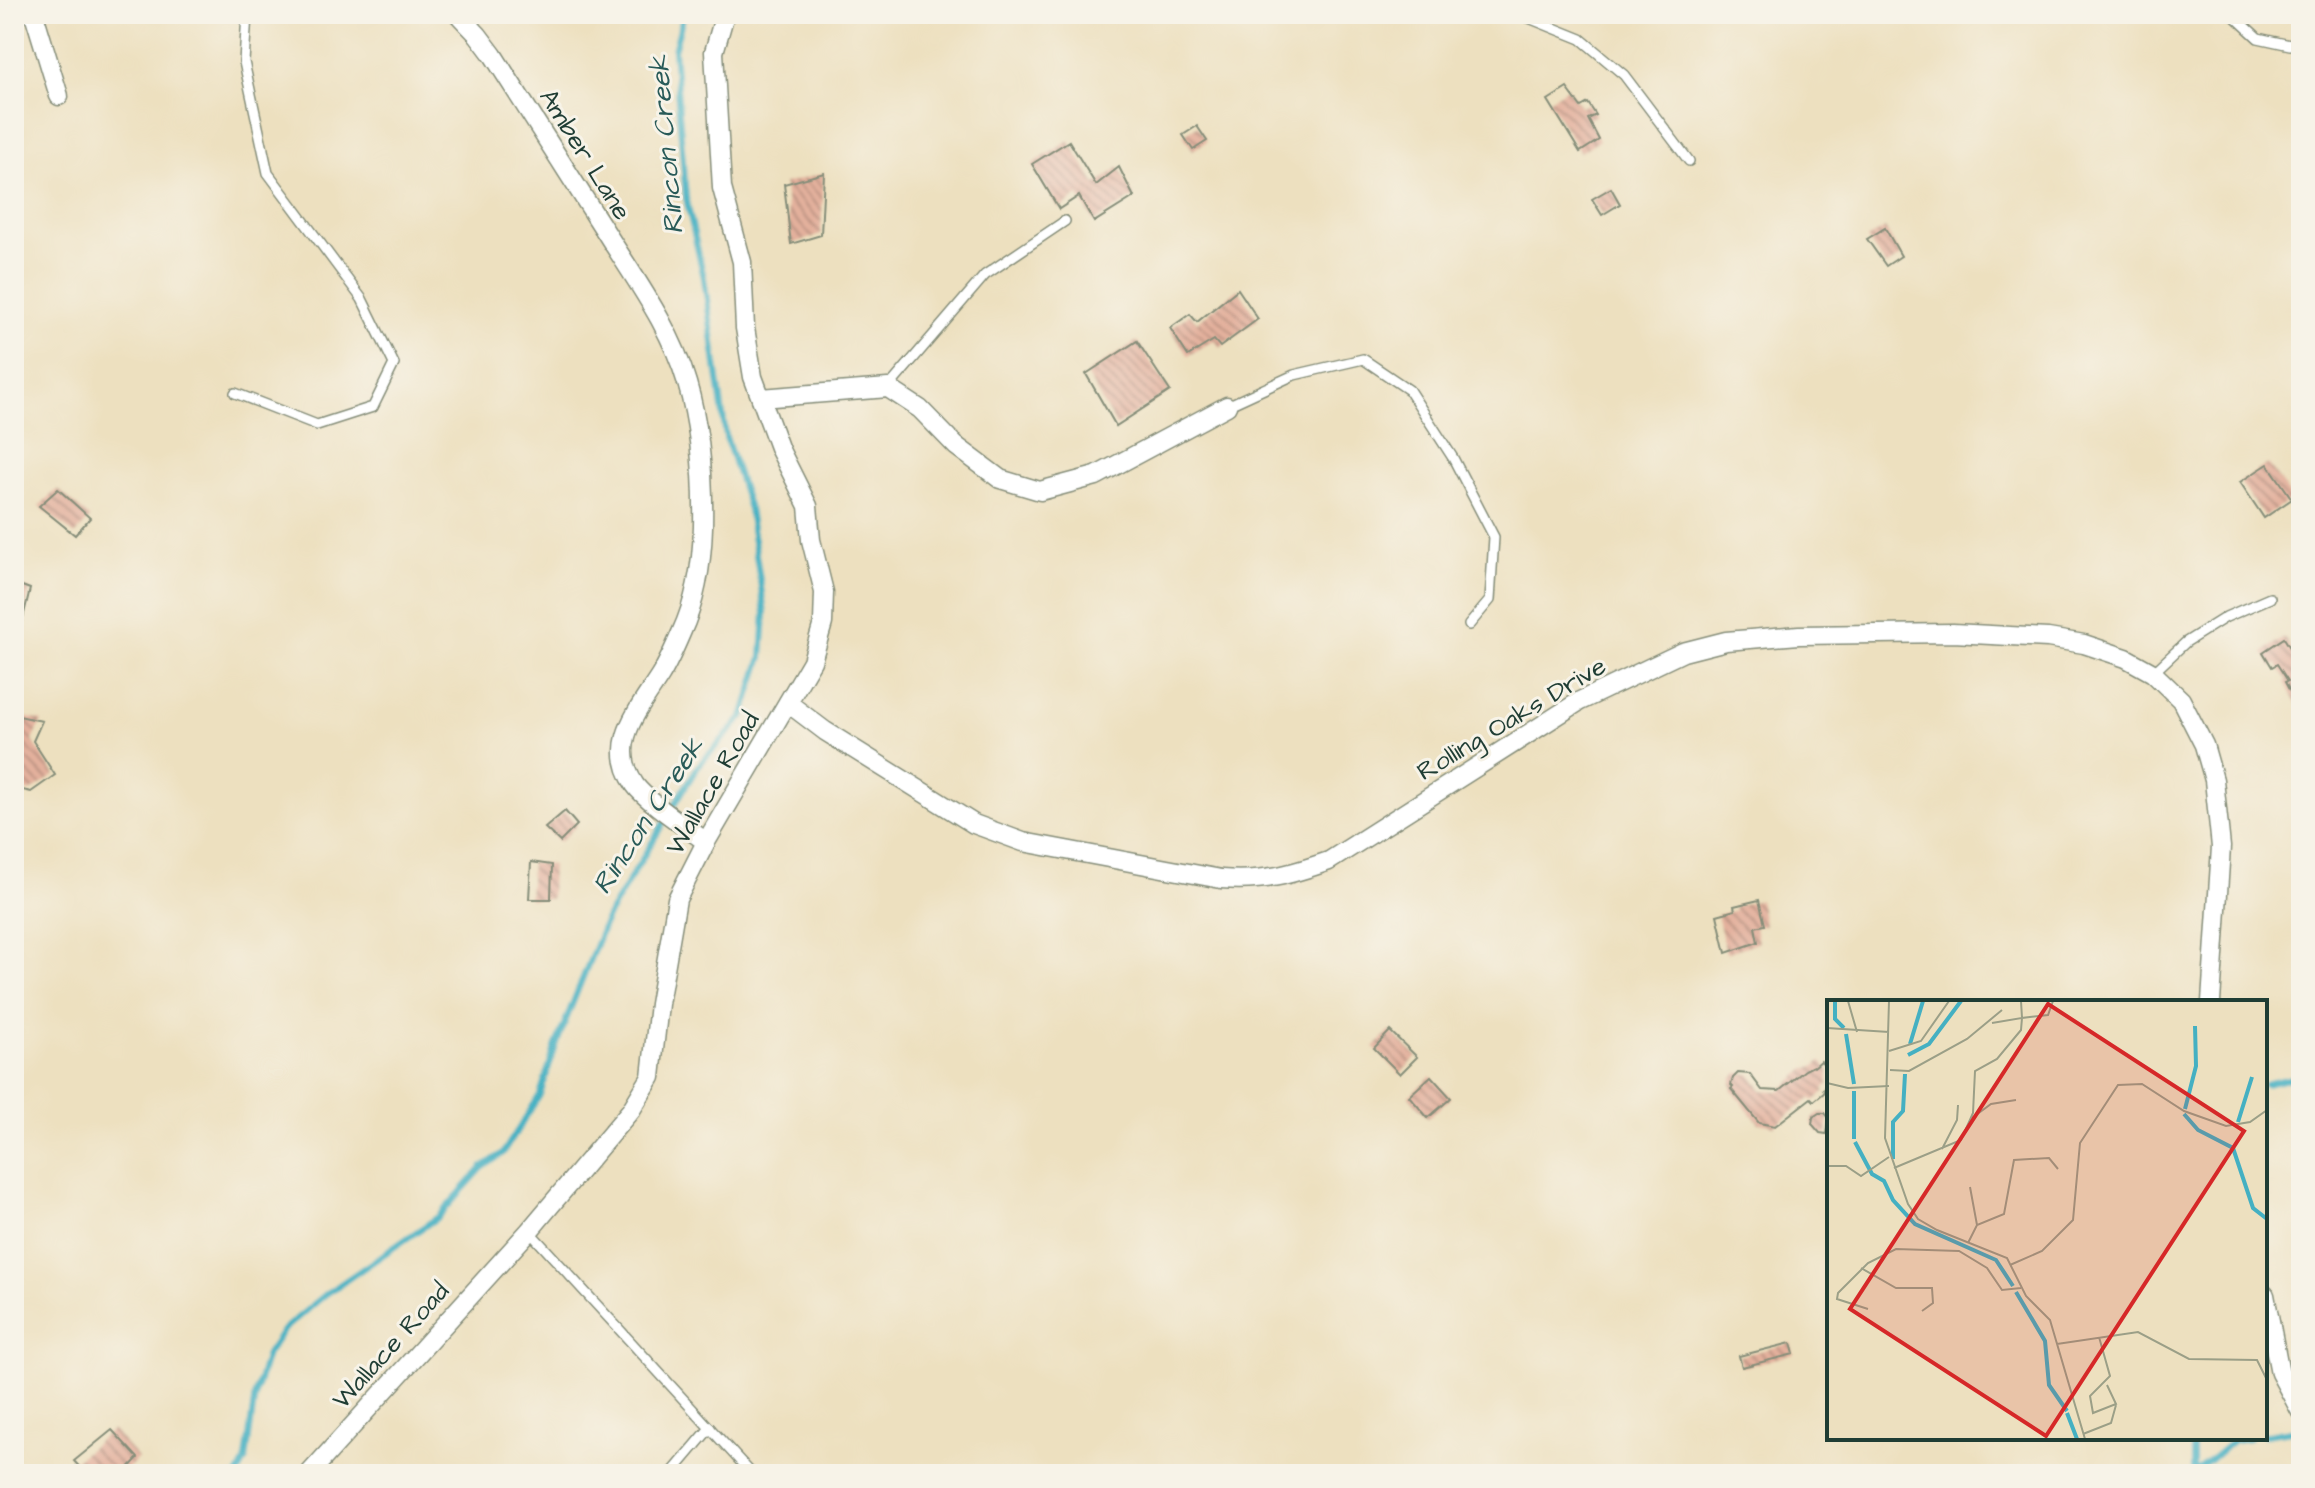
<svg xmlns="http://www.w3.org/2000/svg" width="2315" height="1488" viewBox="0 0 2315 1488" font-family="'Architects Daughter',sans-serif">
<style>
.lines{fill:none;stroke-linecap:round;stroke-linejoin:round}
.stream{stroke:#44b0c2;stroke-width:6}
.building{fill:url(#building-back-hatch)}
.lane-casing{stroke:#868e7a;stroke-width:12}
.street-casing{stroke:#868e7a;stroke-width:21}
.lane{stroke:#fff;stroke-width:9}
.street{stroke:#fff;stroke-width:18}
.labels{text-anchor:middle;stroke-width:6;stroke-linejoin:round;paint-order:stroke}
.street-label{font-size:26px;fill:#1f3d34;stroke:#f7f3e8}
.water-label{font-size:28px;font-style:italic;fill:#285a58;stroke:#f7f3e8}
.inset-river{fill:none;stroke:#44b0c2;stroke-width:4}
.inset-road{fill:none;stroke:#9b9f87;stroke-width:2}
.view{fill:#d62828;fill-opacity:0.15;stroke:#d62828;stroke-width:4}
.inset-edge{fill:none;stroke:#1f3d34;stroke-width:4}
</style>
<defs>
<pattern id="building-back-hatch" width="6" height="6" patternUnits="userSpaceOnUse" patternTransform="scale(2)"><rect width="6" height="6" fill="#e3b09c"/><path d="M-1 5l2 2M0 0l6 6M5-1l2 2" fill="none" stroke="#b79080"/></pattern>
</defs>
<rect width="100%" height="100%" fill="#f7f3e8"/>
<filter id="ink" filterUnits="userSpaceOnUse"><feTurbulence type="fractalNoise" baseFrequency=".0125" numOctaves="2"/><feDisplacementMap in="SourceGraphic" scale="16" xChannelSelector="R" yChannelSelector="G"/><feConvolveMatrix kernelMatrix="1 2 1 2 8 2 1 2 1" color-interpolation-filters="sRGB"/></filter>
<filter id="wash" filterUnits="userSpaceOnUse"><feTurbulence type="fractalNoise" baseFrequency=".006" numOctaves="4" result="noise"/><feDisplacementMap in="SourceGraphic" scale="32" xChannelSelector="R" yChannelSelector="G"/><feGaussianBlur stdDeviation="1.8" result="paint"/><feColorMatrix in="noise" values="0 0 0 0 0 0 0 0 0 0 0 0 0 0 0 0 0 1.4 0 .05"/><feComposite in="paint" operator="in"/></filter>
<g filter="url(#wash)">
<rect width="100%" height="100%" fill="#ede0bf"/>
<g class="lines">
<g class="stream">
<path d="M2265,1084l36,-8"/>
<path d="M2265,1435l32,-5"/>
<path d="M238,1474l8,-15 9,-65 12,-40 17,-25 42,-35 112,-77 44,-49 21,-15 37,-58 16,-50 51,-128 91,-151 45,-49 19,-60 3,-44 -16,-104 -23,-72 -22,-159 -18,-80 -12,-148 10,-36"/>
<path d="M2193,1474l41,-34 15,-2"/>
<path d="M2193,1474v-36"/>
</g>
</g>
<g id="blocks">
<g class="building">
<path d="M1567,88l14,19 7,-4 8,12 -8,4 11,21 -19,12 -32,-52z"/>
<path d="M1197,126l10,15 -14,9 -10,-15z"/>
<path d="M1069,141l27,44 23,-18 15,30 -40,25 -15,-26 -20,13 -27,-45z"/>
<path d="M824,173l-3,62 -30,9 -7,-60z"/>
<path d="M1611,188l9,16 -18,11 -10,-16z"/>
<path d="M1885,228l16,28 -15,10 -19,-27z"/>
<path d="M1238,289l20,30 -38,28 -6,-7 -26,16 -18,-28 20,-14 7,8z"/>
<path d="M1137,341l33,50 -54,35 -30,-52z"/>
<path d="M2268,464l24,35 -28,19 -24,-36z"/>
<path d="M58,489l32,29 -15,17 -36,-29z"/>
<path d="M14,583l16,6 -8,33 -8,-4z"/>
<path d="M2284,638l10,16 6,-3 1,2v50l-4,2 -12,-23 3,-1 -11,-17 -5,3 -9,-15z"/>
<path d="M14,715l28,6 -9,20 22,34 -24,17 -17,-4z"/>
<path d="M565,811l12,14 -17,17 -15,-14z"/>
<path d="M531,862l21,3 -1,34h-22z"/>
<path d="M1759,900l6,25 -10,2 3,15 -32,11 -9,-38 18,-5 -1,-4z"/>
<path d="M1390,1031l27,26 -17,17 -26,-26z"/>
<path d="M1821,1061l8,10v13l-6,5 2,3 -11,9 -3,-3 -36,28 -16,-3 -28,-34 2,-2 -2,-2 2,-7 5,-5 12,1 12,16 17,1 26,-21 8,-4 1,1z"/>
<path d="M1431,1076l20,22 -23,20 -19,-22z"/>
<path d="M1819,1113h6l4,5 -2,16 -7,-1 -8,-9 1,-7z"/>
<path d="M1791,1343l3,11 -52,13 -3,-11z"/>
<path d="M112,1430l26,28 -15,16h-37l-12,-13z"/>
</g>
</g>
</g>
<g filter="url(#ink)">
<use href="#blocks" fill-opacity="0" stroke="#868e7a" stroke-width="2"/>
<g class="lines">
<defs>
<g id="lane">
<path d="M1519,14l62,25 43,36 65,86"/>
<path d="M2232,14l26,24 32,7 11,-6"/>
<path d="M888,388l97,-113 80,-54"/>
<path d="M235,393l82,32 56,-18 21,-43 -32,-65 -94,-126 -24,-111 3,-48"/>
<path d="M1227,406l67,-31 69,-16 46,31 44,68 41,79 -4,63 -21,25"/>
<path d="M2153,673l33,-31 40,-25 44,-19"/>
<path d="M529,1231l223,243"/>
<path d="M671,1474l39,-46"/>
</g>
<g id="street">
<path d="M34,14l25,82"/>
<path d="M458,14l20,21 15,20c38,60 76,120 114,179 30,48 64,94 80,149 14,47 17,95 16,144 -1,35 -7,74 -22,106 -6,14 -13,30 -21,43 -22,35 -53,68 -25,109 11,16 54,44 71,57"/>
<path d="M761,398l127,-10 32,21 36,37 44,33 40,12 56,-15 131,-70"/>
<path d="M788,703l37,28 149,93 49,18 198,37c43,3 68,-4 108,-18l251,-160 103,-49 43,-11 73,-6 154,-2 95,5 36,6 42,14 27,15 28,27 23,45 10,35 7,67 -10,155"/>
<path d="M2265,1295l15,78 21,39"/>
<path d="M309,1474l220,-243 102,-121 20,-33 8,-73 18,-105 29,-57 106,-181 11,-38 1,-31 -13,-52 -3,-34 -28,-56 -27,-73 -8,-49 -3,-66 -20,-74 -8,-136 11,-38"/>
</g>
</defs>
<use href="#lane" class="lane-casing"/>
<use href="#street" class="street-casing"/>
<use href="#lane" class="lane"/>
<use href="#street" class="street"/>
</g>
</g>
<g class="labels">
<g class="street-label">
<text transform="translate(586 154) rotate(58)" y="9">Amber Lane</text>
<text transform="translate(1511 718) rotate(-31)" y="9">Rolling Oaks Drive</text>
<text transform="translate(712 783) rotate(-60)" y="9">Wallace Road</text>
<text transform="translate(390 1345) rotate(-48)" y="9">Wallace Road</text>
</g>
<g class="water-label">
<text transform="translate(665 145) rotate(-95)" y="10">Rincon Creek</text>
<text transform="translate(647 815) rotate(-57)" y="10">Rincon Creek</text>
</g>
</g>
<g transform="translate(1827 1000)">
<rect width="440" height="440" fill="#ede0bf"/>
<path class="inset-river" d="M8,1v18l9,9M19,34l8,50M83,44l13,-43M81,55l21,-11 32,-43M27,91v48M358,109l11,-43 -1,-40M357,114l14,16 35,18 20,60 14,11M411,122l14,-45M28,142l17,32 12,7 9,19 22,24 81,36 17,26M66,159v-37l10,-11 2,-37M189,292l29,49 4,44 18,26M240,413l10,26"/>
<path class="inset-road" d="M21,1l9,31M62,1l-4,137 23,66 10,15 19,11 70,28 19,38 24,24 35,119M165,23l30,-5 -1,-17M0,28l62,4M62,51l32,-10 28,-40M63,70l19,1 58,-32 35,-29M0,83l21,5 41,-2M145,118l19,-14 25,-4M115,149l15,-29 1,-15M0,166h19l15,10 28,-19M67,168l67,-28 12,-27 2,-42 22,-12 24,-29 1,-12 26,-3 5,-14M143,187l7,38M141,243l9,-18 27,-11 10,-54 35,-2 9,11M183,265l32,-14 31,-31 7,-77 38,-58 24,-1 42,27 42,15 24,-4 17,-12M34,268l35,20h36l1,15 -11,8M41,309l-31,-10 1,-6 30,-30 28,-14 63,2 28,17 15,22 19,-2M272,337l11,39 -20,20 3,17 23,-9 -9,-19M230,344l81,-12 51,27 68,1 10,20M256,434l28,-11 5,-18"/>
<path class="view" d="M221,4l196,127 -198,305 -196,-127z"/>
<rect width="440" height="440" class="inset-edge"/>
</g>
<rect width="2315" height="1488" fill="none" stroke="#f7f3e8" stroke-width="48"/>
</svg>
